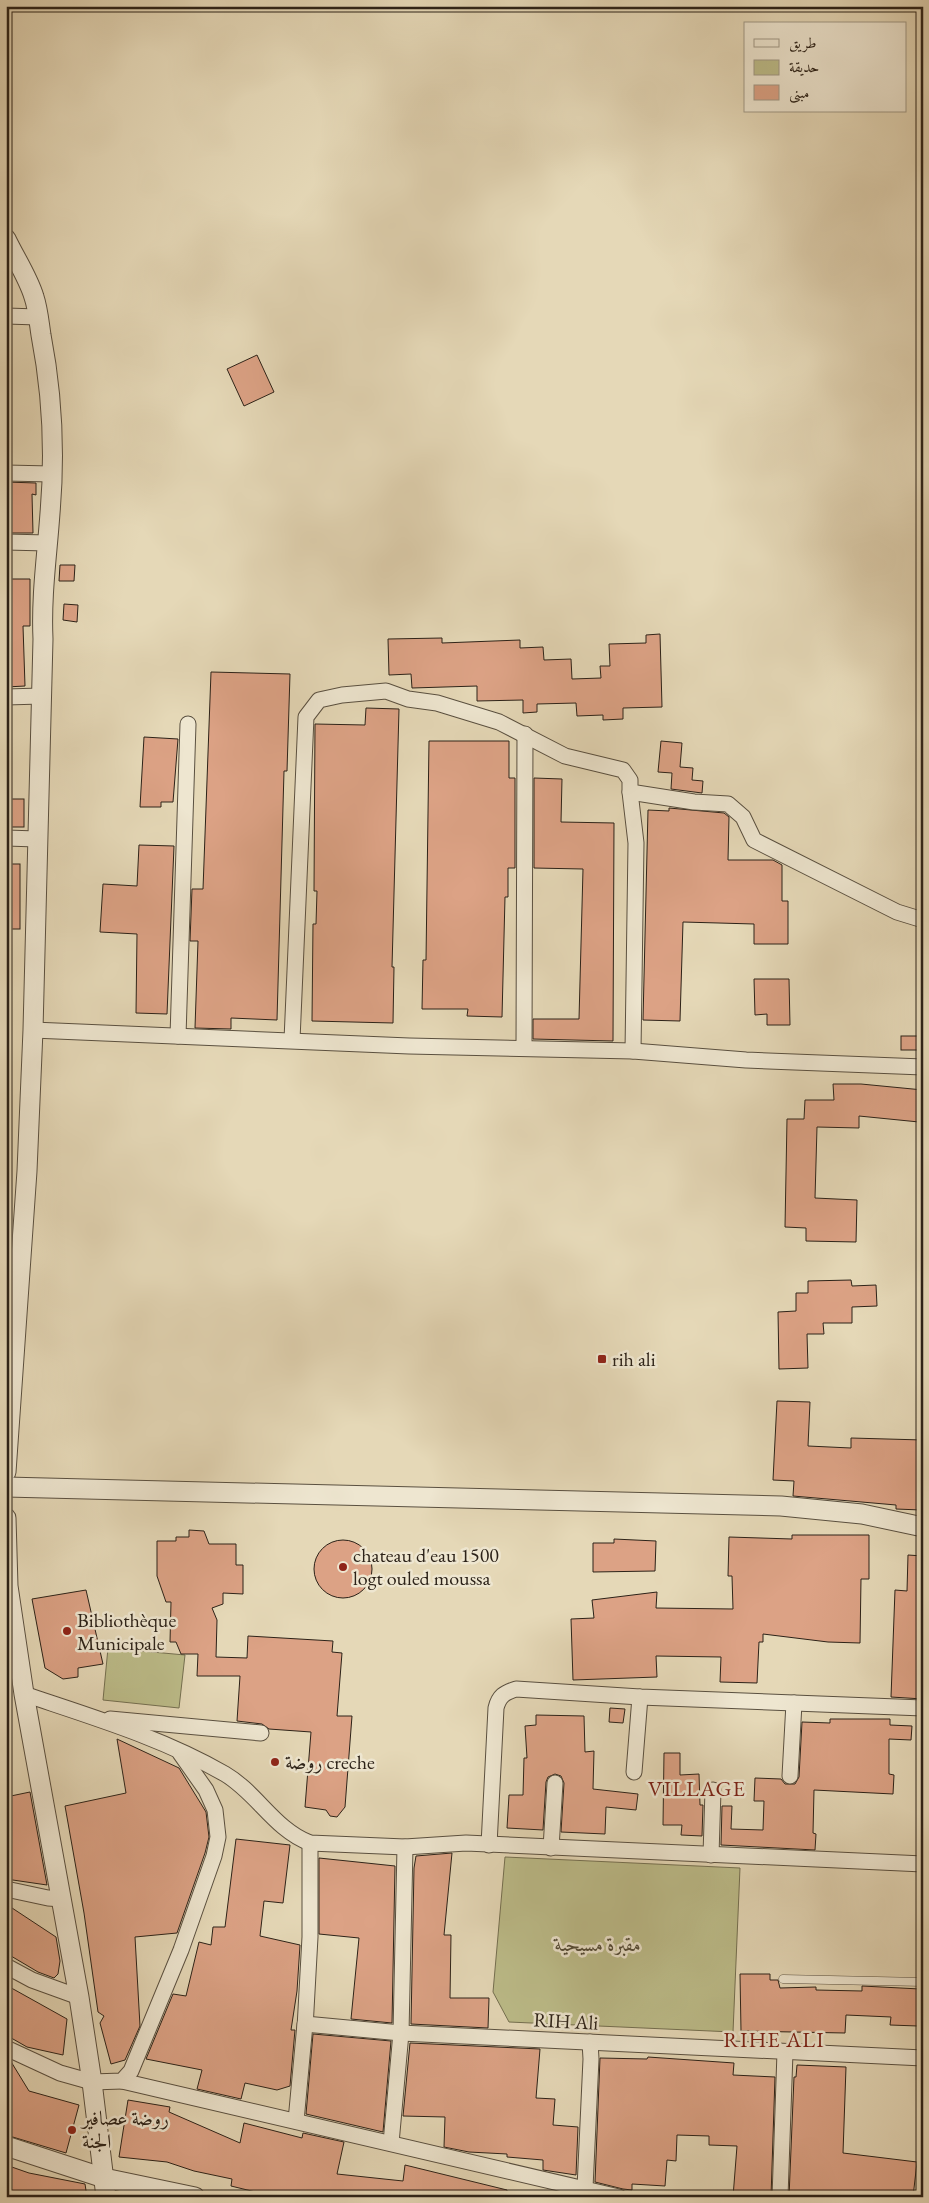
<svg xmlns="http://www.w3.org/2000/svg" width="929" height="2203" viewBox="0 0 929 2203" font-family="'EB Garamond',Amiri,serif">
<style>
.green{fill:#bcbc89;stroke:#746f50}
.building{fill:#dca285;stroke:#2c2218}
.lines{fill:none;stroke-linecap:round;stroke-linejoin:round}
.service-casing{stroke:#5a5040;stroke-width:9}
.minor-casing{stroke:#5a5040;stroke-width:17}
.tertiary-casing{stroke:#5a5040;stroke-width:21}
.service{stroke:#eee6d0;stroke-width:8}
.minor{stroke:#eee6d0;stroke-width:15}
.tertiary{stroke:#eee6d0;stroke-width:19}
.poi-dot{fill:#8f2418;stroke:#eee6d0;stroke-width:2}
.labels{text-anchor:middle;stroke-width:5;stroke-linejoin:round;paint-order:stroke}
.poi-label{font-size:20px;fill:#2c2218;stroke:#eee6d0;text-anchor:start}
.park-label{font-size:20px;font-style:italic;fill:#504834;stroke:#eee6d0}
.street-label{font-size:20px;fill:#2c2218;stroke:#eee6d0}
.quarter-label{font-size:22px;letter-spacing:1px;fill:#7a1f14;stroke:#eee6d0}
</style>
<rect width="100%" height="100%" fill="#e5d8b7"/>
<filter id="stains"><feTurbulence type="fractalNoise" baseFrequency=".004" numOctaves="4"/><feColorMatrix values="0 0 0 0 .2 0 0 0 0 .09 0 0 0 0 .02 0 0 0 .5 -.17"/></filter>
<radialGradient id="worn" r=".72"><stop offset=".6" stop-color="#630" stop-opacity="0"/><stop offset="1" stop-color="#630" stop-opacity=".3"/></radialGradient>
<g class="green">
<path d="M108,1648l77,7 -6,53 -76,-8z"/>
<path d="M505,1857l235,11 -7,164 -224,-10 -16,-30z"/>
</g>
<g class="building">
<path d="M257,355l17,37 -30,14 -17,-37z"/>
<path d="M6,482l30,1v12l-4,-1 1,39h-27z"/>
<path d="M60,565h15l-1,16h-15z"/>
<path d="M6,579h24v47h-7l2,60 -19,1z"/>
<path d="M64,604l14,1 -1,17 -14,-2z"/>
<path d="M660,634l2,73 -39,1v11l-20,1v-5l-26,1 -1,-13 -39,1v8l-14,1v-13l-46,1v-15l-65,2 -1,-14 -22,1 -1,-36 54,-1v5l78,-3v8l23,-1 1,13 27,-1 1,20 29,-1 -1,-12h10l-1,-22 37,-1v-8z"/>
<path d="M211,672l79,2 -3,97h-3l-7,249 -46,-2v11l-36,-1 3,-87h-8l2,-52h11z"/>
<path d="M366,708l33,1 -7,258h2l-1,56 -81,-2 1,-97h3l1,-33h-3l1,-167 50,1z"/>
<path d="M144,737l34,2 -5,63h-12v5h-21z"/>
<path d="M429,741h80v37h6v90h-7v29h-3l-3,120 -35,-1 1,-7h-46l1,-49h3z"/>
<path d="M661,741l21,2 -2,24 13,1 -1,12 11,1 -1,12 -31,-4 1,-16 -14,-1z"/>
<path d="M534,778l28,1 -1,43 53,1 -1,218 -80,-2v-20h46l4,-150 -49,-1z"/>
<rect x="6" y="799" width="18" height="28"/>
<path d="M669,808l55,5 5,4 -1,43h45l9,5v36h6v43h-34v-20l-71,-2 -3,99 -37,-1 5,-210 21,1z"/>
<path d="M139,845l35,1 -7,168 -31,-1 1,-79 -37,-2 3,-48 34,2z"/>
<rect x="6" y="864" width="14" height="65"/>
<path d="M754,979h35l1,46h-23v-11l-12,1z"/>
<rect x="901" y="1036" width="22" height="14"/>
<path d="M833,1084h28l62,6v25l-3,-1 -1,8 -60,-6v12l-42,-1 -2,71 42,2 -1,42 -50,-1v-13l-21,-1 2,-108h17l1,-19h29z"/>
<path d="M851,1280l1,6 24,-1 1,21 -25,1v16h-29l1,11h-17l1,34 -29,1 -1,-57 18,-1v-18h12v-12z"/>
<path d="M777,1401l33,1 -2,44 43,2v-10l72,2v60l-2,10 -25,-1v-4l-103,-9 1,-15 -21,-1z"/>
<path d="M189,1530l15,1 5,13h27v21h7v29l-20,-1v11l-11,4 5,12 -1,37 31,1 1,-22 85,5 -1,11 10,1 -5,63h15l-7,91 -8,10 -7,-1 -4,-6 -21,-3 6,-75 -42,-3 -7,-5 -25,-3 3,-45h-43l1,-22h-17l-5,-12h-6l1,-40h-5l-9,-26v-35h19v-4h13z"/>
<path d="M792,1535h77v44h-8l-1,64 -32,-1 -65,-8v8h-4l-2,41 -37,-1 1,-25 -65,-1 1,21 -84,3 -2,-61 23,-1 -2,-18 65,-8 -1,16 77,1 -1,-33h-4l1,-39 63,2z"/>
<path d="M614,1539l42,2 -1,30 -62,1v-29h21z"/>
<circle cx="343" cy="1569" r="29"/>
<path d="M908,1555l15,1v143l-32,-2 4,-107 12,1z"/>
<path d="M86,1590l17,74 -25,4v9l-15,2 -18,-11 -13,-69z"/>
<path d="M610,1708l15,1 -2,14 -14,-1z"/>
<path d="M536,1715l48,1 1,36 9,-1 -1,38 45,5 -2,16 -30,-3 -1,27 -44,-2 3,-49 -3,-7 -6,-2 -7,3 -2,5 -3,48 -36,-2 2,-33h14l1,-37h3l-2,-32 11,-1z"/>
<path d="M830,1719h60v6l22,1 -1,14 -22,-1v35l5,1 -1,19 -79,-4 -1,43 3,1 -1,16 -94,-5 1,-39h10l-1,23 32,1 1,-29h-10l1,-23 26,1 4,5h10l4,-7 3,-55 28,1z"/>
<path d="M117,1739l62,29 27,44 3,25 -4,16 -28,80 -42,4 5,89 -15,34 -14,4 -11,-41 4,-7 -6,-4 -14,-99 -19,-107 61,-13z"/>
<path d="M664,1753h16v22l19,-1 1,31h3l-1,31 -21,-1 1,-10h-19z"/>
<path d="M30,1792l17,93 -41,-6v-82z"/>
<path d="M236,1839l54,6 -7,58 -19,-2 -4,35 40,9 -3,46 -6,39h4l-5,56 -13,4 -32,-7 -4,16 -44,-10 5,-19 -56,-11 27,-65 13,2 13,-54 12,3 2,-18h12z"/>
<path d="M452,1853l-8,82h7l-1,63h39l-1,30 -77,-4 3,-156 2,-12z"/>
<path d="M319,1858l76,8 -3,157 -41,-4 8,-81 -40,-4z"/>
<path d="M6,1904l50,33 4,24 -2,13 -4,4 -16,-6 -32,-19z"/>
<path d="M740,1974h30v6h8l2,8 36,-1v3l46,1v-5l58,3 -2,37 -28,-1 1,-8 -45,-2 -1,18 -104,-2z"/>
<path d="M6,1985l61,34 -4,36 -36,-8 -21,-12z"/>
<path d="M313,2034l78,7 -8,91 -77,-18z"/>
<path d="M410,2043l130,6 -4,49 19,1 -2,26 25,2 -2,48 -33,-5v-10l-36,-3v-3l-38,-2 -25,-5 1,-30 -42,-1z"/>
<path d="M648,2057l86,6 -1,12 42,2 -4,120h-38l4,-51 -28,-1v-9l-32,-1 -1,26 -9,-1 -2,26 -33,-2v6l-9,-1 -28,-7 5,-124 47,1z"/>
<path d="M6,2058l4,2 19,31 50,14 -13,48 -60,-18z"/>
<path d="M797,2065l49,2 -3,86 74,9 -4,35h-124l5,-120h2z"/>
<path d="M128,2100l42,7 -1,5 71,31 4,-20 58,15 1,-5 41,9 -7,32 66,7 2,-16 102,25v7h-231l-45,-11 1,-7 -38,-8 -27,-9 -48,-5z"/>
<path d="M6,2165l23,8 56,11 2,13h-81z"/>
</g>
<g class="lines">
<defs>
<path id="service" d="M783,1979l140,3"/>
<g id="minor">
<path d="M6,316l32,1"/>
<path d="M6,473l45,1"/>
<path d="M6,542l41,1"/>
<path d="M6,697l35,-1"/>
<path d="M630,792l6,51 -3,208"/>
<path d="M6,838l31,1"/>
<path d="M33,1030l376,16 224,5 113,9 177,7"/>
<path d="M178,1036l10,-312"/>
<path d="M292,1040l14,-323 13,-17 23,-5 44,-4 22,8 29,4 62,19 66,34 58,14 7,10v12l64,10 34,2 15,13 11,23 143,72 26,8"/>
<path d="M524,1048l1,-314"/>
<path d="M24,1694c68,23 139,44 201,80 32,19 50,56 85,69l95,4 61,-4 457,21"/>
<path d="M110,1719l151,14"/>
<path d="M634,1772l6,-75"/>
<path d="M790,1776l4,-73"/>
<path d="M489,1845l7,-137c3,-12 8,-15 20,-19l124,8 283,11"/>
<path d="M551,1848l4,-65"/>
<path d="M711,1855l2,-65"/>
<path d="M6,1889l42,9 14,1"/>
<path d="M6,1966l26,14 47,17"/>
<path d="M305,2028l5,-91v-94"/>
<path d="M6,2048l54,25 32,9 30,-1 9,-10 50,-121 33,-94 4,-19 -3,-27 -9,-20 -26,-37"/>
<path d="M122,2081l497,116"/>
<path d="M296,2121l9,-97 96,9 522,25"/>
<path d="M391,2143l10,-110 4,-186"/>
<path d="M585,2188l6,-129 -1,-17"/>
<path d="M780,2197l5,-145"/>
</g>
<g id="tertiary">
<path d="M6,239c9,19 22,38 28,58 4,12 5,25 7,38 11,57 14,120 9,178 -3,43 -9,83 -7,126l-10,391 -6,141 -21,301"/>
<path d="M6,1487l775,19 81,8 61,13"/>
<path d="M6,1518l2,68 16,108 55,303 13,85 14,115"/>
<path d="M6,2146l98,32 91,19"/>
</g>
</defs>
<use href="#service" class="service-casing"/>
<use href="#minor" class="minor-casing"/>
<use href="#tertiary" class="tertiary-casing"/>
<use href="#service" class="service"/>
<use href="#minor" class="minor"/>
<use href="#tertiary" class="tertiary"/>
</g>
<g class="poi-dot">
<rect x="597" y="1354" width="10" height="10" rx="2.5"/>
<circle cx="343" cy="1567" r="5"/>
<circle cx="67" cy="1631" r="5"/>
<circle cx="275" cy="1762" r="5"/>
<circle cx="72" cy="2130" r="5"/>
</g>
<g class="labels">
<g class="poi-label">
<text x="612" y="1366">rih ali</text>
<text x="353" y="1562">chateau d'eau 1500<tspan x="353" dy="23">logt ouled moussa</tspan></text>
<text x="77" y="1627">Bibliothèque<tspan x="77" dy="23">Municipale</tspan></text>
<text x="285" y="1769">روضة creche</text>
<text x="82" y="2125">روضة عصافير<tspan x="82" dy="23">الجنة</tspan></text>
</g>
<g class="park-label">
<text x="598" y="1951">مقبرة مسيحية</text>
</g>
<g class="street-label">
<text transform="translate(566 2021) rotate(3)" y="7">RIH Ali</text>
</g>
<g class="quarter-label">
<text x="697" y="1796">VILLAGE</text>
<text x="774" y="2047">RIHE ALI</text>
</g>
</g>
<rect width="929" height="2203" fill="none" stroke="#e5d8b7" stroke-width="25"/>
<rect x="8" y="8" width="914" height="2188" fill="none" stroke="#2c2218" stroke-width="2.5"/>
<rect x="12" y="12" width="904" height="2178" fill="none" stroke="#2c2218"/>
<rect x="744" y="22" width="162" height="90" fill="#eee6d0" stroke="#a09886"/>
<rect x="754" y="39" width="25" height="8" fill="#eee6d0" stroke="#a09886"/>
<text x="789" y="48" font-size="15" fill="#2c2218">طريق</text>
<rect x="754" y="60" width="25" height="15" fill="#bcbc89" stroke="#a09886"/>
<text x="789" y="72" font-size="15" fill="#2c2218">حديقة</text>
<rect x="754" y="85" width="25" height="15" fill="#dca285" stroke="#a09886"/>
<text x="789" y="98" font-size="15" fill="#2c2218">مبنى</text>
<rect width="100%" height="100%" filter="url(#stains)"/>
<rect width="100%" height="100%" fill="url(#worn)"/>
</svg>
